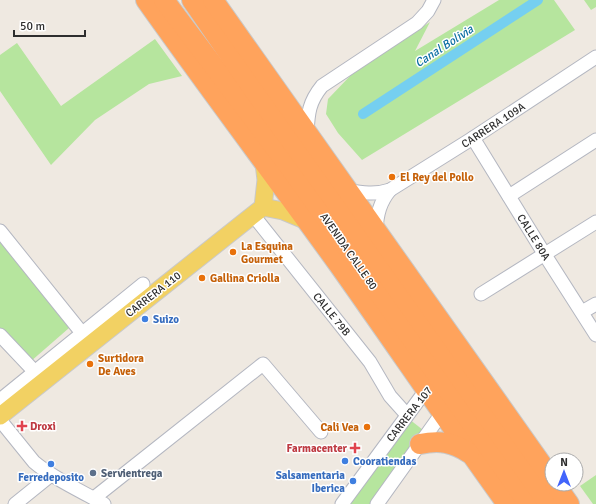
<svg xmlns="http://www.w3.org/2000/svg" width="596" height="504" viewBox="0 0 596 504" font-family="Signika,sans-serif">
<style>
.green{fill:#b6e59e}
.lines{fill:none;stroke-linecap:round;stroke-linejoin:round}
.canal{stroke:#75cff0;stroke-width:10}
.minor-casing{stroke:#b4b7c1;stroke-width:15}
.major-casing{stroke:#c9c9c9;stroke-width:19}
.highway-casing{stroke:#c9c9c9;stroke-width:22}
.minor{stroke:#fff;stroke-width:13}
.major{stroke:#f2d163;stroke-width:17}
.highway{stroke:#ffa35c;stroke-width:20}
.food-dot{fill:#e8710a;stroke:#fff;stroke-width:1.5}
.shop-dot{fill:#3f7fe0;stroke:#fff;stroke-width:1.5}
.health-dot{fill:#e0444e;stroke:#fff;stroke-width:1.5}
.service-dot{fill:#5c6f8a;stroke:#fff;stroke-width:1.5}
.labels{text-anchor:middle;stroke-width:3;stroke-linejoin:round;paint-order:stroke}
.street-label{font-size:11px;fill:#2e2e2e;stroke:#fff}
.food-label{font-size:11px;font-weight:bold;fill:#c56008;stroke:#fff;text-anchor:start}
.shop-label{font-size:11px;font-weight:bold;fill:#366cbe;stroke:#fff;text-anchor:start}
.health-label{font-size:11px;font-weight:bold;fill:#be3a42;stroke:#fff;text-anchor:start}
.service-label{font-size:11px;font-weight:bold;fill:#4e5e75;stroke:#fff;text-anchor:start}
.water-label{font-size:12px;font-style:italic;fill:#0d6fa3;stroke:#fff}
</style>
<rect width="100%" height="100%" fill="#efe9e1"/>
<g class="green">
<path d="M499,0h55l21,30 -213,130 -24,-27 -12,-19 2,-15 23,-24 79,-53 -15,29z"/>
<path d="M584,0h12v7l-5,3z"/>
<path d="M155,39l27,37 -33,8 -54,36 -44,45 -51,-74v-36l17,-12 44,63z"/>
<path d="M0,239l69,89 -39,34 -30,-33z"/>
<path d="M409,419l14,11 -53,74h-22z"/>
<path d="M596,475v29h-3l-13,-18z"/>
</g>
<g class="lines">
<path class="canal" d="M363,114l175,-114"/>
<defs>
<g id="minor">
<path d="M307,133c1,-20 2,-31 15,-47l95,-63 11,-12 6,-11"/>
<path d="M473,138l72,117 51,80"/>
<path d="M348,190c14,3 27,5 42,0l83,-52 123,-81"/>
<path d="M509,196l87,-56"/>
<path d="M253,215l117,147 20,34 17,19"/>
<path d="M376,230c1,-16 4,-28 14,-40"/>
<path d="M0,231l82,102"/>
<path d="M481,294l115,-72"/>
<path d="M582,312l14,-8"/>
<path d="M0,335l35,37"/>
<path d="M0,400l143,-116"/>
<path d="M0,420l34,42c20,17 47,29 70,42"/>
<path d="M94,498l169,-134 58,68"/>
<path d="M15,504l36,-29"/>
<path d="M342,504l84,-114 5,-5"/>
<path d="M377,504l60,-84 7,-13"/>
</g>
<g id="major">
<path d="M263,207l20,4 24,10"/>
<path d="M0,416l263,-209 3,-27 -2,-17"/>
</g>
<g id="highway">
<path d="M146,0c63,89 129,176 193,265 56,79 111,160 168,239"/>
<path d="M164,0l125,166 240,338"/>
<path d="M192,0l64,93 85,116 208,295"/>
<path d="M213,0l339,479"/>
<path d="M420,444c19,-4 33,-2 49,9"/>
<path d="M555,484l14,20"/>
</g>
</defs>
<use href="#minor" class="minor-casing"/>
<use href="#major" class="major-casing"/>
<use href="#highway" class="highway-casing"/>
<use href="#minor" class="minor"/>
<use href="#major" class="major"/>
<use href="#highway" class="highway"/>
</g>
<g class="food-dot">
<circle cx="392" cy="177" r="4"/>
<circle cx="233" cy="252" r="4"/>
<circle cx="202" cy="278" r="4"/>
<circle cx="90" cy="364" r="4"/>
<circle cx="367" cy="427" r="4"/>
</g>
<g class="shop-dot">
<circle cx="145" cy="319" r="4"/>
<circle cx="345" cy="461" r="4"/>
<circle cx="51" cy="464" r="4"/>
<circle cx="353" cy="481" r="4"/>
</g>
<g class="health-dot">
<path d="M20 420h4v4h4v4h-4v4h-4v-4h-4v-4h4z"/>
<path d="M353 442h4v4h4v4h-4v4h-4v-4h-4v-4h4z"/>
</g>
<circle class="service-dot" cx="93" cy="473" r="4"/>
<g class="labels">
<g class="street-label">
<text transform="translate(493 125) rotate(-33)" y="4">CARRERA 109A</text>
<text transform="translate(534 237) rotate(58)" y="4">CALLE 80A</text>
<text transform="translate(349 251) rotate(55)" y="4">AVENIDA CALLE 80</text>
<text transform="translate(153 294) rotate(-38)" y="4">CARRERA 110</text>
<text transform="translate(332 314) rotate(51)" y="4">CALLE 79B</text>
<text transform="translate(409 414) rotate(-52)" y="4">CARRERA 107</text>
</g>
<g class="food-label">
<text x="400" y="181">El Rey del Pollo</text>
<text x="241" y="250">La Esquina<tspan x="241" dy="13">Gourmet</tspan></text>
<text x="210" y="282">Gallina Criolla</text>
<text x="98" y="362">Surtidora<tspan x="98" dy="13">De Aves</tspan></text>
<text x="359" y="431" text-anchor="end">Cali Vea</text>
</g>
<g class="shop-label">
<text x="153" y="323">Suizo</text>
<text x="353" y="465">Cooratiendas</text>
<text x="345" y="479" text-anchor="end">Salsamentaria<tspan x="345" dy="13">Iberica</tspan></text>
<text x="51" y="481" text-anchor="middle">Ferredeposito</text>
</g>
<g class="health-label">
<text x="30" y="430">Droxi</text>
<text x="347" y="452" text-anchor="end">Farmacenter</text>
</g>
<g class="service-label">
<text x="101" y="477">Servientrega</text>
</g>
<g class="water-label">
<text transform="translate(444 46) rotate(-33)" y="4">Canal Bolivia</text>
</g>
</g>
<g transform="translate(564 472)"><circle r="19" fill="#ffffff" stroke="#ababab"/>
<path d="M0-3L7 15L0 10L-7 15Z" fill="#4264fb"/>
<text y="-6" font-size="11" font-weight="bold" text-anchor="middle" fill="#2e2e2e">N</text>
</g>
<path d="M14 30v6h71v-6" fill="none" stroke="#2e2e2e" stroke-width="2"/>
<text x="20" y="30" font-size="12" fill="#2e2e2e" stroke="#ffffff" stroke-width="3" paint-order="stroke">50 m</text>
</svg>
